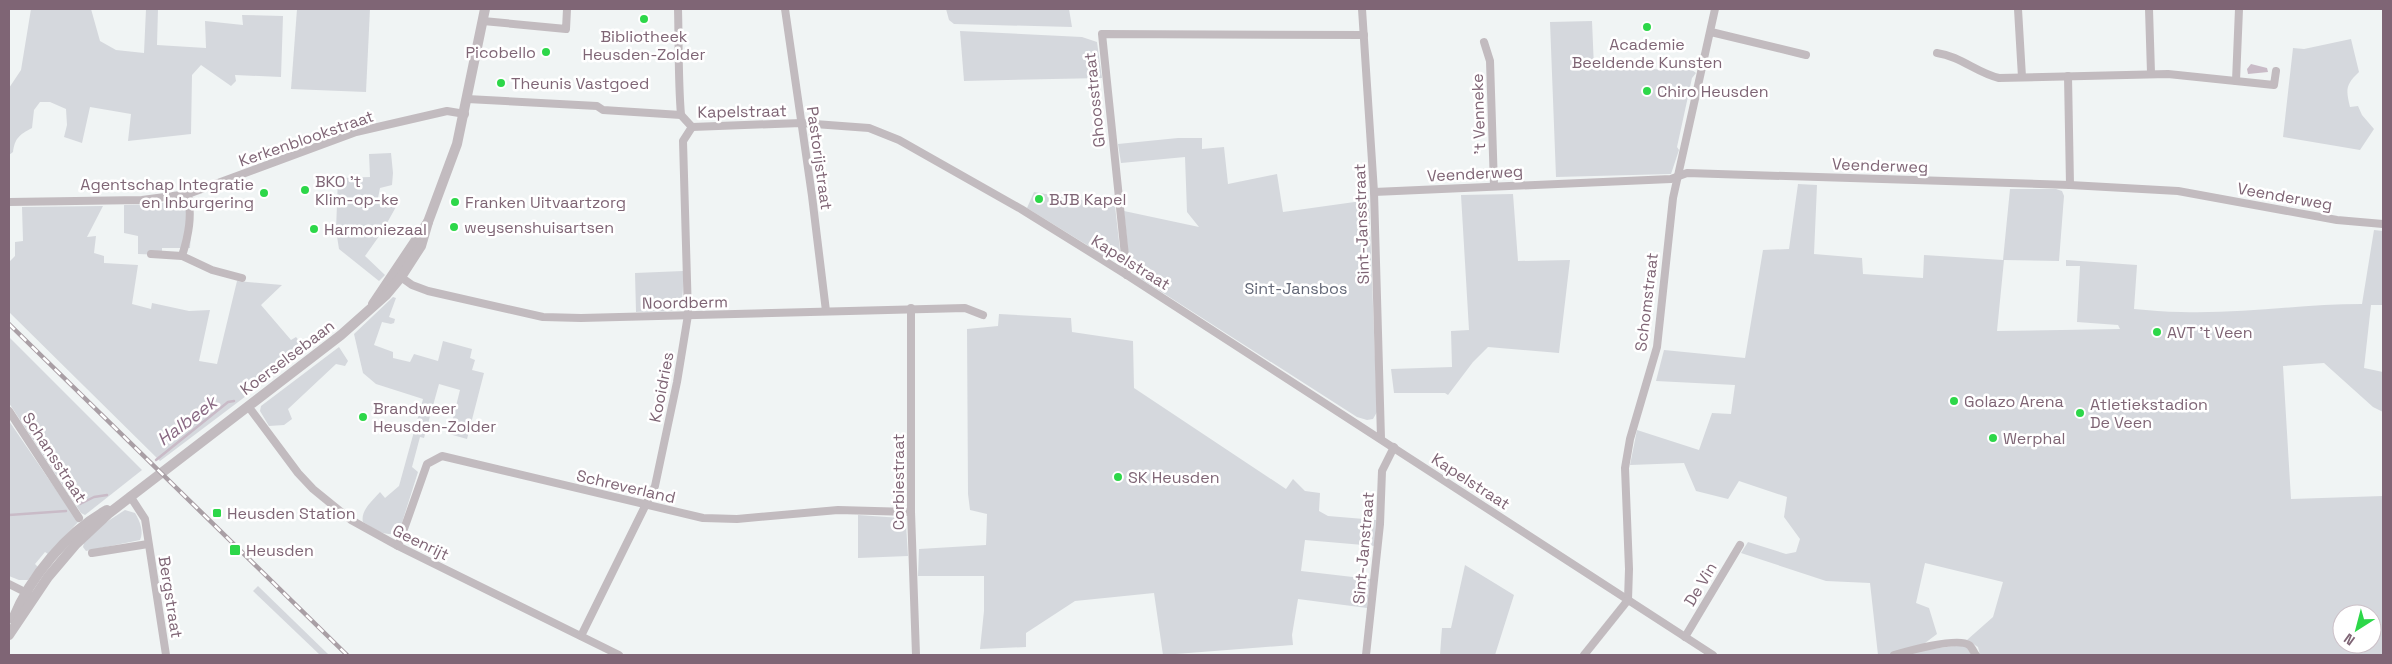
<svg xmlns="http://www.w3.org/2000/svg" width="2392" height="664" viewBox="0 0 2392 664" font-family="'Space Grotesk',sans-serif">
<style>
.green{fill:#d5d8dd;fill-rule:evenodd}
.water{fill:#c9bbc7}
.lines{fill:none;stroke-linecap:round;stroke-linejoin:round}
.stream{stroke:#c9bbc7;stroke-width:2.5}
.minor{stroke:#c2bbbf;stroke-width:8}
.tertiary{stroke:#c2bbbf;stroke-width:10}
.rail-casing{stroke:#a99fa5;stroke-width:4.5}
.rail{stroke:#fff;stroke-width:2.5;stroke-dasharray:8;stroke-linecap:butt}
.poi-dot{fill:#2dd749;stroke:#fff;stroke-width:2}
.labels{text-anchor:middle;stroke-width:5;stroke-linejoin:round;paint-order:stroke}
.poi-label{font-size:16px;fill:#7f6575;stroke:#fff;text-anchor:start}
.street-label{font-size:16px;fill:#7f6575;stroke:#fff}
.park-label{font-size:16px;fill:#636877;stroke:#fff}
.water-label{font-size:18px;font-style:italic;fill:#8a6a84;stroke:#fff}
</style>
<rect width="100%" height="100%" fill="#f0f4f4"/>
<g class="green">
<path d="M31,9h60l9,32 16,9 28,3 2,-44h12l-1,36 49,3 -1,-27 38,4 -1,-10 41,1 -2,61 -46,-2 1,6 -5,5 -30,-21 -9,10 -1,59 -63,7 3,-27 -41,-7 -8,36 -18,-6 3,-12 -1,-16 -16,-7h-10l-6,8 -2,18c-13,7 -17,10 -19,24l-4,3v-67l12,-18z"/>
<path d="M297,9h73l-4,83 -75,-3z"/>
<path d="M946,9h123l3,18 -118,-3 -5,-4z"/>
<path d="M1592,21l2,47 98,2 4,3 -4,5 -15,69 2,3 -8,24 -115,3 -6,-155z"/>
<path d="M960,31l122,6 15,5 5,36 -138,3z"/>
<path d="M2351,39l8,33c-14,13 -13,18 -9,35l8,-1 4,9 12,14 -14,21 -77,-13 10,-89 11,1z"/>
<path d="M1178,138h24v11l22,-2 4,37 49,-10 6,38 86,-12 8,212 -4,7 -6,1 -10,-3 -222,-142 -6,-16 -5,-48 75,16 -12,-15 -2,-55 -64,6 -3,-19z"/>
<path d="M391,153l2,20 -1,12 -12,3 -2,10 19,7 -15,27 -17,24 20,19 -6,6 -40,-32 -3,-19 2,-52 32,-1 -1,-23z"/>
<path d="M1798,184l19,1 -3,69 48,4 1,16 60,4 1,-23 79,5 7,-71h46l6,2 2,5 -5,65 -55,-1 -7,71 123,-2 -2,-4 -41,-3 3,-56h-14v-6l71,5 -3,44c16,1 31,3 47,3 60,2 121,-8 181,-8l12,-74 9,1v74h-12l-7,63 19,4v40l-10,-5 -49,-44 -41,3 8,133 92,-3v159h-403l-2,-8 -11,-7 26,-23 10,-35 -78,-19 -9,40 13,5 8,26 -12,9 -1,7 38,-5 4,1 6,9h-94l-8,-72 -44,-2 -85,-28 7,-11 38,12 10,-2 4,-13 -16,-22 3,-20 -48,-16 -11,18 -32,-8 -12,-28 -54,2 7,-35 62,20 13,-37 19,1 4,-29 -79,-4 8,-31 81,8 18,-108 26,-1zM2342,614h30v30h-30z"/>
<path d="M1034,192l81,14 5,44 -3,5 -9,3 -81,-50z"/>
<path d="M1513,194l5,67 52,-1 -11,93 -71,-6 -15,15 -25,33 -3,-2h-51l-3,-24 61,-2 -1,-36 18,-1 -8,-135z"/>
<path d="M193,198l-3,50h-28v7l-24,-1v-18l-14,-3v-28l31,-1z"/>
<path d="M103,206l-16,31 9,-1 -2,17 10,3v7l34,2 -6,39 19,5 1,-6 37,8 21,-1 -11,51 18,3 20,-83 45,4 -21,20 30,35 5,-3 11,13 -147,111 -151,-149v-50l6,-6v-14l8,-1 -1,-34z"/>
<path d="M683,271c1,48 -4,39 -47,41l-1,-39z"/>
<path d="M393,297l3,1 -7,19 6,2 -1,4 -3,1 -9,-2 -8,23 19,7v6l17,4 4,-8 24,7 5,-20 29,8 -2,9 5,2 -3,10 12,3 -17,66 -18,-5 11,-44 -21,-6 -15,54 -4,-1 -8,30 6,5 -18,57c-12,12 -26,-1 -37,-7 -3,-11 10,-22 17,-30l5,6 14,-12 24,-87 -47,-15 -13,-11 -9,-39z"/>
<path d="M999,314l72,4 1,14 61,9 1,47 152,101 7,-10 12,12 15,2 -1,18 9,5 48,4 -1,26 -70,-6 -4,31 69,8 -3,29 -69,-9 -6,36 1,10 -130,10 -9,-62 -79,8 -49,32v14l-46,2 4,-38v-35h-66l1,-27 67,-4 1,-31 -17,-4 -2,-16 -1,-165 31,-3z"/>
<path d="M9,337l133,133 -57,45 -4,-2 -72,-110z"/>
<path d="M339,347l9,14 -3,5 -9,-2 -48,45 4,10 -8,6 -15,1 -9,-15 1,-5z"/>
<path d="M9,421l69,101 -30,32 -3,-2 -10,12 3,3 -10,13h-9l-10,-4z"/>
<path d="M125,510l10,3c5,8 9,19 5,27l-54,11 -3,-4 1,-4 21,-20z"/>
<path d="M858,515l43,3 5,6 2,32 -50,2z"/>
<path d="M1465,565l49,30 -19,60h-55l2,-27h9z"/>
<path d="M258,586l71,69h-9l-67,-64z"/>
</g>
<path class="water" d="M2251,64l16,4 1,4 -20,2 -1,-5z"/>
<g class="lines">
<g class="stream">
<path d="M156,460l72,-58 6,-1"/>
<path d="M80,504l14,-7 13,-2"/>
<path d="M9,515l57,-4"/>
</g>
<g class="minor">
<path d="M678,9c1,35 0,70 3,106"/>
<path d="M785,9l27,187 14,115"/>
<path d="M1362,9l12,183 7,246"/>
<path d="M2018,9l4,68"/>
<path d="M2149,9l2,64"/>
<path d="M483,21l83,8 1,-20"/>
<path d="M1711,32l95,23"/>
<path d="M1484,42l6,19 4,125"/>
<path d="M1937,53c23,3 40,20 62,25l169,-4 106,11 2,-14"/>
<path d="M2068,76l2,109"/>
<path d="M2236,81l3,-72"/>
<path d="M467,99l130,7 6,4 78,5 11,12"/>
<path d="M692,127l109,-4 68,5 30,12 122,69 106,66 586,380"/>
<path d="M1374,192l297,-13 16,-6 383,12 108,6 159,29 46,4"/>
<path d="M188,194c4,22 1,40 -6,62l30,14 30,8"/>
<path d="M9,202l133,-2 46,-6 168,-62 91,-21 18,3"/>
<path d="M151,254l31,2"/>
<path d="M398,275l14,10 16,6 115,26 38,1 384,-10 18,7"/>
<path d="M1127,275l-25,-241 262,1"/>
<path d="M911,308v204l5,143"/>
<path d="M248,406l50,67 15,16 38,31 47,26 221,109"/>
<path d="M9,411l70,107"/>
<path d="M130,496l15,23 21,136"/>
<path d="M398,546l29,-82 15,-8 261,62 34,1 101,-9 73,2"/>
<path d="M92,553l56,-9"/>
<path d="M9,584l20,10"/>
<path d="M1628,600l1,-31 -4,-101 5,-29 27,-92 16,-149 42,-189"/>
<path d="M581,636l74,-150 22,-104 11,-67 -5,-174 9,-14"/>
<path d="M1685,637l55,-92"/>
<path d="M1366,655l14,-131 2,-53 12,-24"/>
<path d="M1584,655l44,-55"/>
<path d="M1894,655c14,-4 63,-18 75,-10 3,2 5,8 7,10"/>
</g>
<g class="tertiary">
<path d="M373,304l55,-82"/>
<path d="M13,619c17,-42 54,-87 94,-109"/>
<path d="M9,635l39,-58 28,-33 32,-30 233,-179 45,-40 15,-18 20,-31 7,-24 29,-78 28,-135"/>
</g>
<defs>
<path id="rail" d="M9,324l338,331"/>
</defs>
<use href="#rail" class="rail-casing"/>
<use href="#rail" class="rail"/>
</g>
<g class="poi-dot">
<circle cx="644" cy="19" r="5"/>
<circle cx="1647" cy="27" r="5"/>
<circle cx="546" cy="52" r="5"/>
<circle cx="501" cy="83" r="5"/>
<circle cx="1647" cy="91" r="5"/>
<circle cx="305" cy="190" r="5"/>
<circle cx="264" cy="193" r="5"/>
<circle cx="1039" cy="199" r="5"/>
<circle cx="455" cy="202" r="5"/>
<circle cx="454" cy="227" r="5"/>
<circle cx="314" cy="229" r="5"/>
<circle cx="2157" cy="332" r="5"/>
<circle cx="1954" cy="401" r="5"/>
<circle cx="2080" cy="413" r="5"/>
<circle cx="363" cy="417" r="5"/>
<circle cx="1993" cy="438" r="5"/>
<circle cx="1118" cy="477" r="5"/>
<rect x="212" y="508" width="10" height="10" rx="2.5"/>
<rect x="229" y="544" width="12" height="12" rx="2.5"/>
</g>
<g class="labels">
<g class="poi-label">
<text x="644" y="42" text-anchor="middle">Bibliotheek<tspan x="644" dy="18">Heusden-Zolder</tspan></text>
<text x="1647" y="50" text-anchor="middle">Academie<tspan x="1647" dy="18">Beeldende Kunsten</tspan></text>
<text x="536" y="58" text-anchor="end">Picobello</text>
<text x="511" y="89">Theunis Vastgoed</text>
<text x="1657" y="97">Chiro Heusden</text>
<text x="315" y="187">BKO 't<tspan x="315" dy="18">Klim-op-ke</tspan></text>
<text x="254" y="190" text-anchor="end">Agentschap Integratie<tspan x="254" dy="18">en Inburgering</tspan></text>
<text x="1049" y="205">BJB Kapel</text>
<text x="465" y="208">Franken Uitvaartzorg</text>
<text x="464" y="233">weysenshuisartsen</text>
<text x="324" y="235">Harmoniezaal</text>
<text x="2167" y="338">AVT 't Veen</text>
<text x="1964" y="407">Golazo Arena</text>
<text x="2090" y="410">Atletiekstadion<tspan x="2090" dy="18">De Veen</tspan></text>
<text x="373" y="414">Brandweer<tspan x="373" dy="18">Heusden-Zolder</tspan></text>
<text x="2003" y="444">Werphal</text>
<text x="1128" y="483">SK Heusden</text>
<text x="227" y="519">Heusden Station</text>
<text x="246" y="556">Heusden</text>
</g>
<g class="street-label">
<text transform="translate(1094 100) rotate(-96)" y="6">Ghoosstraat</text>
<text transform="translate(742 111) rotate(-1)" y="6">Kapelstraat</text>
<text transform="translate(1478 114) rotate(-92)" y="6">'t Venneke</text>
<text transform="translate(306 138) rotate(-19)" y="6">Kerkenblookstraat</text>
<text transform="translate(820 158) rotate(82)" y="6">Pastorijstraat</text>
<text transform="translate(1880 165) rotate(2)" y="6">Veenderweg</text>
<text transform="translate(1475 173) rotate(-3)" y="6">Veenderweg</text>
<text transform="translate(2285 196) rotate(10)" y="6">Veenderweg</text>
<text transform="translate(1361 224) rotate(-92)" y="6">Sint-Jansstraat</text>
<text transform="translate(1131 262) rotate(32)" y="6">Kapelstraat</text>
<text transform="translate(685 302) rotate(-1)" y="6">Noordberm</text>
<text transform="translate(1646 302) rotate(-83)" y="6">Schomstraat</text>
<text transform="translate(287 357) rotate(-37)" y="6">Koerselsebaan</text>
<text transform="translate(661 387) rotate(-79)" y="6">Kooidries</text>
<text transform="translate(55 457) rotate(57)" y="6">Schansstraat</text>
<text transform="translate(1471 481) rotate(33)" y="6">Kapelstraat</text>
<text transform="translate(898 482) rotate(-90)" y="6">Corbiestraat</text>
<text transform="translate(626 486) rotate(13)" y="6">Schreverland</text>
<text transform="translate(421 542) rotate(26)" y="6">Geenrijt</text>
<text transform="translate(1363 548) rotate(-85)" y="6">Sint-Janstraat</text>
<text transform="translate(1700 584) rotate(-59)" y="6">De Vin</text>
<text transform="translate(171 597) rotate(81)" y="6">Bergstraat</text>
</g>
<g class="park-label">
<text x="1296" y="294">Sint-Jansbos</text>
</g>
<g class="water-label">
<text transform="translate(187 421) rotate(-37)" y="6">Halbeek</text>
</g>
</g>
<rect width="2392" height="664" fill="none" stroke="#7f6575" stroke-width="20"/>
<g transform="translate(2357 629) rotate(216)"><circle r="24" fill="#ffffff" stroke="#ccc1c8"/>
<path d="M0-4L9 19L0 12L-9 19Z" fill="#2dd749"/>
<text y="-8" font-size="14" font-weight="bold" text-anchor="middle" fill="#7f6575">N</text>
</g>
</svg>
